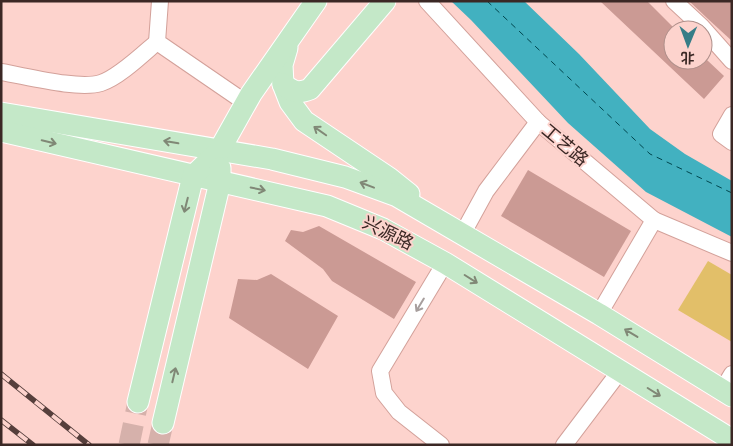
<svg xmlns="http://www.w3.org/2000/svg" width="733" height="446" viewBox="0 0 733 446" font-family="Signika,'Noto Sans SC',sans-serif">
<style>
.green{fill:#e2bf69}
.water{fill:#42b1c0}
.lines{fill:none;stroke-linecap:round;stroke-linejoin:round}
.ferry{stroke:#00474f;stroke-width:1;stroke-dasharray:6 5;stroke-linecap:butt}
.building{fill:#cb9a94}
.major-tunnel{stroke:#d6b1ab;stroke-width:21;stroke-dasharray:21 11;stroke-linecap:butt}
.minor-casing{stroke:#d3a19a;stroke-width:18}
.major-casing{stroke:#fff;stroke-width:23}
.minor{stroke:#fff;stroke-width:16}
.major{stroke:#c4e8c8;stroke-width:21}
.rail-casing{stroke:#563f3c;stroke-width:5.5}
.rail{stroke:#fdd3cd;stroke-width:4;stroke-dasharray:11;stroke-linecap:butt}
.oneway{stroke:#808876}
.oneway2{stroke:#a79e9d}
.labels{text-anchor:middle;stroke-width:4;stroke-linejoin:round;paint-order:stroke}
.street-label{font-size:18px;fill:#3b2825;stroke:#fdd3cd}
</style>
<rect width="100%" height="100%" fill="#fdd3cd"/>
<path class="green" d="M708,261l24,14v67l-54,-32z"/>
<path class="water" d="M451,1h73l55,53 71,75 35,25 47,27v56l-86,-45 -78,-69 -97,-103z"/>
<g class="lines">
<path class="ferry" d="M487,1l163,153 82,39"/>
</g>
<g class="building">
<path d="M600,1h47l26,26v33h34l17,16 -20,23z"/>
<path d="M689,1h43v40l-24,-22z"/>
<path d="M528,170l103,61 -27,46 -103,-61z"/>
<path d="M319,226l97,56 -22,37 -62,-38 -9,-12 -38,-28 6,-11 12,2z"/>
<path d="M271,274l67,42 -30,53 -79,-51 9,-39 19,1z"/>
</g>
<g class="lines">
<g class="major-tunnel">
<path d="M129,445l9,-43"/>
<path d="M158,445l5,-22"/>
</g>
<defs>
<g id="minor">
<path d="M160,1l-3,41 89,61"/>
<path d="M427,1l111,121 116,98 78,33"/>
<path d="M674,1l27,25 31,35"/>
<path d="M1,72c25,4 77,18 100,11 17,-5 42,-29 56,-41"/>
<path d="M732,115l-11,19 11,8"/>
<path d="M463,233l23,-42 52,-69"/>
<path d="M599,314l55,-94"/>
<path d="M723,389l9,-15"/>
<path d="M441,445l-42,-33 -15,-19 -4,-22 65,-108"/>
<path d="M564,445l56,-74"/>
</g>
<g id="major">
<path d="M287,48l-5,17 1,19 7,18 14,19 85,57 20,16"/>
<path d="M283,84c10,8 15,10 27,5l75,-88"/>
<path d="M1,113l271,46 73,18 52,19 202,118 133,82"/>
<path d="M1,131l326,75 56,23 62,34 287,177"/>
<path d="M138,402l55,-226 26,-25 32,-57 65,-93"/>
<path d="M163,423l57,-241v-14"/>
</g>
</defs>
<use href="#minor" class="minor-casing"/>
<use href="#major" class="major-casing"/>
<use href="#minor" class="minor"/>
<use href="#major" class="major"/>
<defs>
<g id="rail">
<path d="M1,374l88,71"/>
<path d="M1,420l32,25"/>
</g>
</defs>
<use href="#rail" class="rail-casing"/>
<use href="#rail" class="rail"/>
</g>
<defs><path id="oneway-shaft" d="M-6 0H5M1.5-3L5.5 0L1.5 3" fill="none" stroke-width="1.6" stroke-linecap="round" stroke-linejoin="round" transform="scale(1.25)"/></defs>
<g class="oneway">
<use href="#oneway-shaft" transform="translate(320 131) rotate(-145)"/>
<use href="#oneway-shaft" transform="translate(49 142) rotate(13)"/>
<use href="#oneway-shaft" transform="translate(171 142) rotate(-170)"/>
<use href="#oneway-shaft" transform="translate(367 185) rotate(-159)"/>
<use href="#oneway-shaft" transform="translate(258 189) rotate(12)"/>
<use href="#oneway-shaft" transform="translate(186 205) rotate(104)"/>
<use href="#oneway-shaft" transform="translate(471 279) rotate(32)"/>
<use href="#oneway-shaft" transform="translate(631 333) rotate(-149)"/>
<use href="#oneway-shaft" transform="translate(174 375) rotate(-77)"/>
<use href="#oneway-shaft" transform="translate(654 392) rotate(32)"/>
</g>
<use class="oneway2" href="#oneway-shaft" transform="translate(420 305) rotate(121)"/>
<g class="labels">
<g class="street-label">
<text transform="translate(565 145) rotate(40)" y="6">工艺路</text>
<text transform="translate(388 233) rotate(26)" y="6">兴源路</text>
</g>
</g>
<rect width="733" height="446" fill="none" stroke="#3b2825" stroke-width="5"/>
<g transform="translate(688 45) rotate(181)"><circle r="24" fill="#fdd3cd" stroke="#af8f8a"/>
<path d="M0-4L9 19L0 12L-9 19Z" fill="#367d87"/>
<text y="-8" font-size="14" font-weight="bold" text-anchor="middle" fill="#3b2825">北</text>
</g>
</svg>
